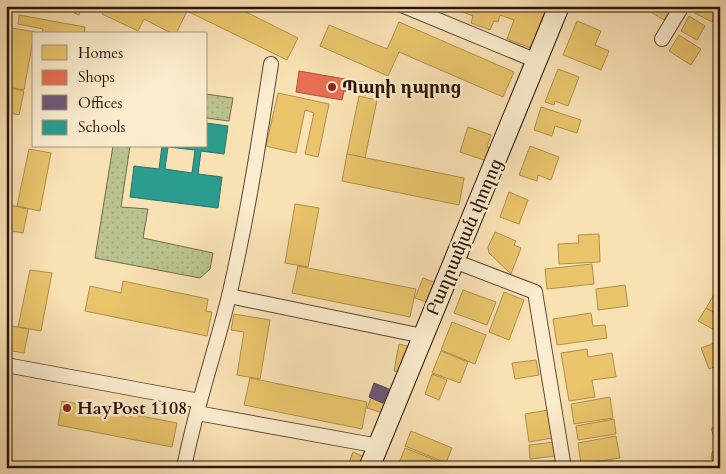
<svg xmlns="http://www.w3.org/2000/svg" width="726" height="474" viewBox="0 0 726 474" font-family="Cardo,'Noto Serif Armenian',serif">
<style>
.park{fill:url(#park-dots);stroke:#726b4b}
.homes{fill:#e9c46a;stroke:#af8f4c}
.shops{fill:#e76f51;stroke:#ae533b}
.offices{fill:#6d597a;stroke:#594458}
.schools{fill:#2a9d8f;stroke:#2a7466;fill-rule:evenodd}
.lines{fill:none;stroke-linecap:round;stroke-linejoin:round}
.minor-casing{stroke:#5d4632;stroke-width:16}
.secondary-casing{stroke:#291307;stroke-width:22}
.minor{stroke:#faecce;stroke-width:14}
.secondary{stroke:#faecce;stroke-width:20}
.poi-dot{fill:#8f2418;stroke:#faecce;stroke-width:2}
.labels{text-anchor:middle;stroke-width:5;stroke-linejoin:round;paint-order:stroke}
.poi-label{font-size:18px;font-weight:bold;fill:#291307;stroke:#faecce;text-anchor:start}
.street-label{font-size:18px;fill:#291307;stroke:#faecce}
</style>
<defs>
<pattern id="park-dots" width="8" height="8" patternUnits="userSpaceOnUse" patternTransform="scale(1.25)"><rect width="8" height="8" fill="#bac38f"/><path d="M2 2h.1M6 6h.1" fill="none" stroke="#a0a77a" stroke-width="1.8" stroke-linecap="round"/></pattern>
</defs>
<rect width="100%" height="100%" fill="#f8e1b3"/>
<filter id="stains"><feTurbulence type="fractalNoise" baseFrequency=".004" numOctaves="4"/><feColorMatrix values="0 0 0 0 .2 0 0 0 0 .09 0 0 0 0 .02 0 0 0 .5 -.17"/></filter>
<radialGradient id="worn" r=".72"><stop offset=".6" stop-color="#630" stop-opacity="0"/><stop offset="1" stop-color="#630" stop-opacity=".3"/></radialGradient>
<g class="park">
<path d="M206,94l27,4 -4,23 -23,-3z"/>
<path d="M113,146h17l-9,61 27,2 -5,29 70,15 -3,16 -10,9 -105,-20z"/>
</g>
<g class="homes">
<path d="M58,6h24l-3,9z"/>
<path d="M106,6h66l9,4 2,-4h51l64,32 -11,22 -100,-49 -11,23h-3l-29,-15 -6,12 -36,-17z"/>
<path d="M447,6h100l-16,42 -24,-9 7,-19 -14,-5 -2,7 -4,-1 -4,9 -19,-7 2,-7z"/>
<path d="M646,6h26l-8,14 -20,-12z"/>
<path d="M694,6h26v1l-8,15 -21,-11z"/>
<path d="M19,15l66,12 -1,7h-42l1,-5 -25,-5z"/>
<path d="M689,16l16,10 -8,14 -16,-9z"/>
<path d="M577,21l24,10 -6,14 14,6 -8,19 -38,-15z"/>
<path d="M399,22l115,50 -11,25 -104,-45 -11,24 -68,-30 9,-21 58,24z"/>
<path d="M6,27l29,5 -1,2 -10,56 -17,-3 5,-24 -6,-1z"/>
<path d="M679,35l22,14 -10,16 -22,-14z"/>
<path d="M558,69l21,8 -11,29 -13,-5 -1,4 -9,-3z"/>
<path d="M6,87l18,4 -5,24 -13,-3z"/>
<path d="M278,93l51,11 -11,53 -13,-3 9,-41 -9,-3 -9,43 -30,-7z"/>
<path d="M359,96l18,4 -12,58 -18,-4z"/>
<path d="M541,107l40,13 -4,13 -22,-7 -3,10 -18,-6z"/>
<path d="M468,127l23,8 -4,12 4,1 -4,13 -27,-9z"/>
<path d="M530,146l29,11 -8,23 -13,-5 -1,6 -18,-6z"/>
<path d="M29,149l22,4 -11,58 -23,-5z"/>
<path d="M347,154l117,24 -5,27 -117,-24z"/>
<path d="M509,192l19,8 -9,24 -19,-7z"/>
<path d="M6,204l22,5 -5,24 -17,-3z"/>
<path d="M295,204l24,4 -11,59 -23,-4z"/>
<path d="M495,232l21,9 -2,4 7,3 -10,26 -22,-21 -1,-6z"/>
<path d="M599,234l1,28 -41,2 -1,-20 21,-1 -1,-8z"/>
<path d="M592,264l2,20 -47,5 -2,-20z"/>
<path d="M298,266l118,23 -6,28 -118,-24z"/>
<path d="M30,270l22,3 -11,58 -23,-4z"/>
<path d="M423,278l13,5 -7,20 -14,-5z"/>
<path d="M123,281l85,18 -2,12 6,1 -5,24 -122,-25 5,-25 31,7z"/>
<path d="M625,285l3,21 -30,4 -2,-21z"/>
<path d="M720,285v31l-14,-8z"/>
<path d="M463,290l33,12 -9,23 -33,-12z"/>
<path d="M504,292l20,8 -15,40 -20,-8z"/>
<path d="M706,308l14,8 -2,16 -20,-11z"/>
<path d="M591,313l2,13 12,-1 2,13 -50,7 -4,-26z"/>
<path d="M234,314l36,6 -10,59 -23,-4 7,-43 -13,-2z"/>
<path d="M452,322l34,13 -11,29 -34,-14z"/>
<path d="M6,325l23,4 -5,24 -18,-3z"/>
<path d="M720,341v24l-11,4 -8,-21z"/>
<path d="M399,344l12,3 -10,25 -7,-1z"/>
<path d="M587,349l1,8 24,-4 4,24 -24,3 3,17 -26,4 -8,-48z"/>
<path d="M441,351l27,11 -8,21 -28,-10z"/>
<path d="M536,360l3,15 -24,4 -3,-16z"/>
<path d="M432,374l15,6 -8,20 -14,-6z"/>
<path d="M250,378l117,24 -5,27 -118,-24z"/>
<path d="M388,392l9,3 -8,20 -22,-7 4,-10 12,5z"/>
<path d="M610,397l3,21 -39,6 -3,-20z"/>
<path d="M62,401l115,22 -5,24 -114,-22z"/>
<path d="M548,410l4,28 -23,4 -4,-28z"/>
<path d="M614,419l2,15 -38,6 -2,-14z"/>
<path d="M720,425v37l-2,1 -7,-4 1,-7 7,-3 -8,-20z"/>
<path d="M411,431l41,17 -6,15 -41,-17z"/>
<path d="M616,436l4,22 -39,6 -3,-21z"/>
<path d="M554,442l1,14 -25,3 -1,-14z"/>
<path d="M405,448l38,15 -2,5h-44z"/>
<path d="M353,452l11,5 -4,11h-13z"/>
<path d="M559,460l1,8h-29l-1,-4z"/>
<path d="M6,461l28,6 2,1h-30z"/>
</g>
<path class="shops" d="M299,71l69,12 -2,12 -22,-4 -2,9 -46,-8z"/>
<path class="offices" d="M374,383l15,6 -6,14 -14,-6z"/>
<path class="schools" d="M206,123l22,3 -4,28 -23,-3 -3,23 24,3 -4,31 -88,-11 4,-31 25,3 3,-23h44zM168,147l27,3 -3,23 -27,-4z"/>
<g class="lines">
<defs>
<g id="minor">
<path d="M404,6l133,55"/>
<path d="M662,39l20,-33"/>
<path d="M454,261l81,31 29,176"/>
<path d="M229,296l194,40"/>
<path d="M6,365l194,36"/>
<path d="M197,413l182,33"/>
<path d="M184,468c11,-59 31,-115 45,-172 18,-77 30,-154 42,-232"/>
</g>
<path id="secondary" d="M369,468l190,-462"/>
</defs>
<use href="#minor" class="minor-casing"/>
<use href="#secondary" class="secondary-casing"/>
<use href="#minor" class="minor"/>
<use href="#secondary" class="secondary"/>
</g>
<g class="poi-dot">
<circle cx="332" cy="87" r="5"/>
<circle cx="67" cy="408" r="5"/>
</g>
<g class="labels">
<g class="poi-label">
<text x="342" y="93">Պարի դպրոց</text>
<text x="77" y="414">HayPost 1108</text>
</g>
<g class="street-label">
<text transform="translate(464 237) rotate(-67)" y="6">Բաղրամյան փողոց</text>
</g>
</g>
<rect width="726" height="474" fill="none" stroke="#f8e1b3" stroke-width="25"/>
<rect x="8" y="8" width="711" height="459" fill="none" stroke="#291307" stroke-width="2.5"/>
<rect x="12" y="12" width="701" height="449" fill="none" stroke="#291307"/>
<rect x="32" y="32" width="175" height="115" fill="#faecce" stroke="#a6957e"/>
<rect x="42" y="45" width="25" height="15" fill="#e9c46a" stroke="#a6957e"/>
<text x="78" y="58" font-size="15" fill="#291307">Homes</text>
<rect x="42" y="70" width="25" height="15" fill="#e76f51" stroke="#a6957e"/>
<text x="78" y="82" font-size="15" fill="#291307">Shops</text>
<rect x="42" y="95" width="25" height="15" fill="#6d597a" stroke="#a6957e"/>
<text x="78" y="108" font-size="15" fill="#291307">Offices</text>
<rect x="42" y="120" width="25" height="15" fill="#2a9d8f" stroke="#a6957e"/>
<text x="78" y="132" font-size="15" fill="#291307">Schools</text>
<rect width="100%" height="100%" filter="url(#stains)"/>
<rect width="100%" height="100%" fill="url(#worn)"/>
</svg>
